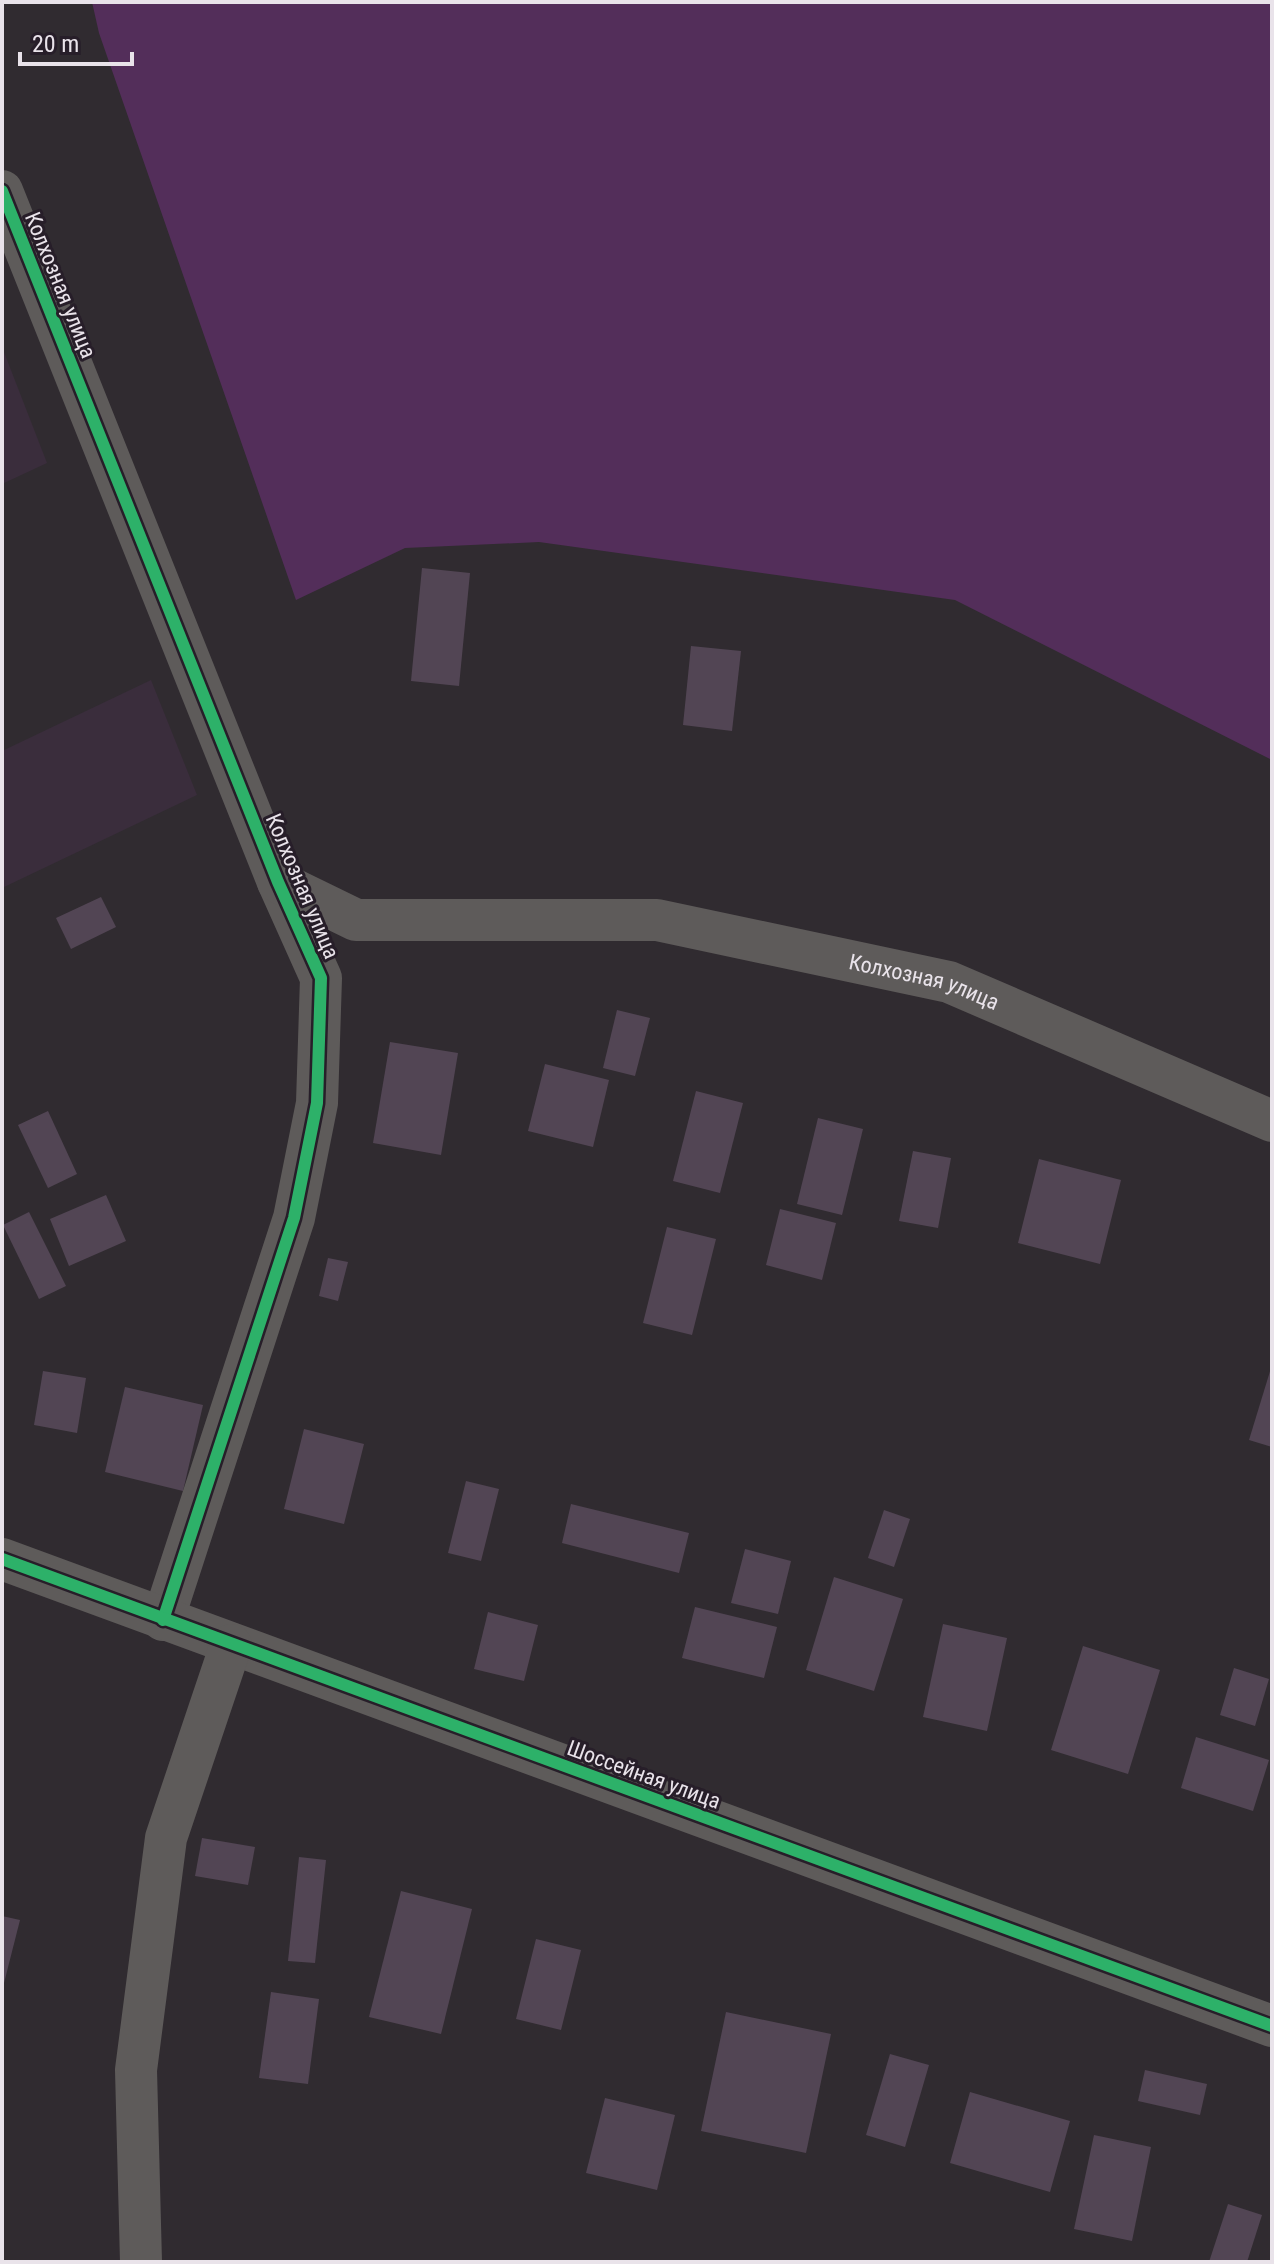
<svg xmlns="http://www.w3.org/2000/svg" width="1274" height="2264" viewBox="0 0 1274 2264" font-family="'Roboto Condensed',sans-serif">
<style>
.built{fill:#3a2d3c}
.green{fill:#532e5a}
.building{fill:#524554}
.lines{fill:none;stroke-linecap:round;stroke-linejoin:round}
.minor{stroke:#5e5b5a;stroke-width:42}
.cycleway-casing{stroke:#271e29;stroke-width:17}
.cycleway{stroke:#2db169;stroke-width:12}
.labels{text-anchor:middle;stroke-width:6;stroke-linejoin:round;paint-order:stroke}
.street-label{font-size:22px;fill:#e9e3ea;stroke:#271e29}
</style>
<rect width="100%" height="100%" fill="#302b30"/>
<g class="built">
<path d="M2,347l45,116 -45,21z"/>
<path d="M151,680l46,115 -195,93v-137z"/>
</g>
<path class="green" d="M92,2h1180v758l-317,-160 -416,-58 -134,6 -109,52 -197,-567z"/>
<g class="building">
<path d="M422,568l48,5 -11,113 -48,-5z"/>
<path d="M691,646l50,5 -9,80 -49,-6z"/>
<path d="M101,897l15,30 -45,22 -15,-31z"/>
<path d="M617,1010l33,8 -15,58 -32,-8z"/>
<path d="M390,1042l68,11 -17,102 -68,-12z"/>
<path d="M545,1064l64,16 -16,67 -65,-16z"/>
<path d="M696,1091l47,12 -23,90 -47,-12z"/>
<path d="M48,1111l29,63 -29,14 -30,-63z"/>
<path d="M818,1118l45,11 -21,86 -45,-11z"/>
<path d="M913,1151l38,7 -13,70 -39,-7z"/>
<path d="M1039,1159l82,21 -21,84 -82,-21z"/>
<path d="M106,1195l20,46 -57,25 -19,-47z"/>
<path d="M780,1209l56,14 -14,57 -56,-15z"/>
<path d="M29,1212l37,74 -27,13 -36,-74z"/>
<path d="M667,1227l49,12 -24,96 -49,-12z"/>
<path d="M328,1258l20,4 -10,39 -19,-5z"/>
<path d="M1271,1368h1v79l-23,-7z"/>
<path d="M43,1371l43,7 -9,55 -43,-8z"/>
<path d="M125,1387l78,18 -20,86 -78,-19z"/>
<path d="M304,1429l60,15 -20,80 -60,-15z"/>
<path d="M466,1481l33,8 -18,72 -33,-8z"/>
<path d="M571,1504l118,29 -10,40 -117,-30z"/>
<path d="M884,1510l26,9 -16,48 -26,-9z"/>
<path d="M745,1549l46,12 -13,53 -47,-11z"/>
<path d="M834,1577l69,22 -29,92 -68,-21z"/>
<path d="M695,1607l82,20 -13,51 -82,-20z"/>
<path d="M488,1612l50,13 -14,56 -50,-12z"/>
<path d="M943,1624l64,14 -20,93 -64,-14z"/>
<path d="M1083,1646l77,24 -32,104 -77,-24z"/>
<path d="M1234,1668l35,11 -14,47 -35,-11z"/>
<path d="M1196,1737l73,23 -16,51 -72,-23z"/>
<path d="M202,1838l53,9 -7,38 -53,-9z"/>
<path d="M299,1857l27,3 -11,103 -27,-2z"/>
<path d="M401,1891l71,18 -31,125 -72,-17z"/>
<path d="M2,1916l18,4 -17,67h-1z"/>
<path d="M536,1939l45,11 -20,80 -45,-11z"/>
<path d="M271,1992l48,7 -11,85 -49,-6z"/>
<path d="M726,2012l105,22 -25,119 -105,-22z"/>
<path d="M890,2054l39,11 -24,82 -39,-12z"/>
<path d="M1145,2070l62,14 -7,31 -62,-14z"/>
<path d="M970,2092l100,29 -20,71 -100,-29z"/>
<path d="M605,2098l70,17 -18,75 -71,-17z"/>
<path d="M1094,2135l57,12 -19,94 -58,-12z"/>
<path d="M1228,2204l34,11 -15,47h-38z"/>
</g>
<g class="lines">
<g class="minor">
<path d="M2,191l276,691 43,96 -4,125 -23,115 -131,402"/>
<path id="s1" d="M278,882l78,38h301l292,62 323,139"/>
<path d="M2,1559l1270,467"/>
<path d="M141,2262l-5,-192 30,-232 65,-193"/>
</g>
<defs>
<g id="cycleway">
<path d="M2,191l276,691 43,96 -4,125 -23,115 -131,402"/>
<path d="M2,1559l1270,467"/>
</g>
</defs>
<use href="#cycleway" class="cycleway-casing"/>
<use href="#cycleway" class="cycleway"/>
</g>
<g class="labels">
<g class="street-label">
<text transform="translate(61 285) rotate(68)" y="8">Колхозная улица</text>
<text transform="translate(303 886) rotate(67)" y="8">Колхозная улица</text>
<text dy="8" stroke="none"><textPath href="#s1" startOffset="662">Колхозная улица</textPath></text>
<text transform="translate(644 1774) rotate(20)" y="8">Шоссейная улица</text>
</g>
</g>
<rect width="1274" height="2264" fill="none" stroke="#e9e3ea" stroke-width="8"/>
<path d="M20 52v12h112v-12" fill="none" stroke="#e9e3ea" stroke-width="4"/>
<text x="32" y="52" font-size="24" fill="#e9e3ea" stroke="#271e29" stroke-width="6" paint-order="stroke">20 m</text>
</svg>
